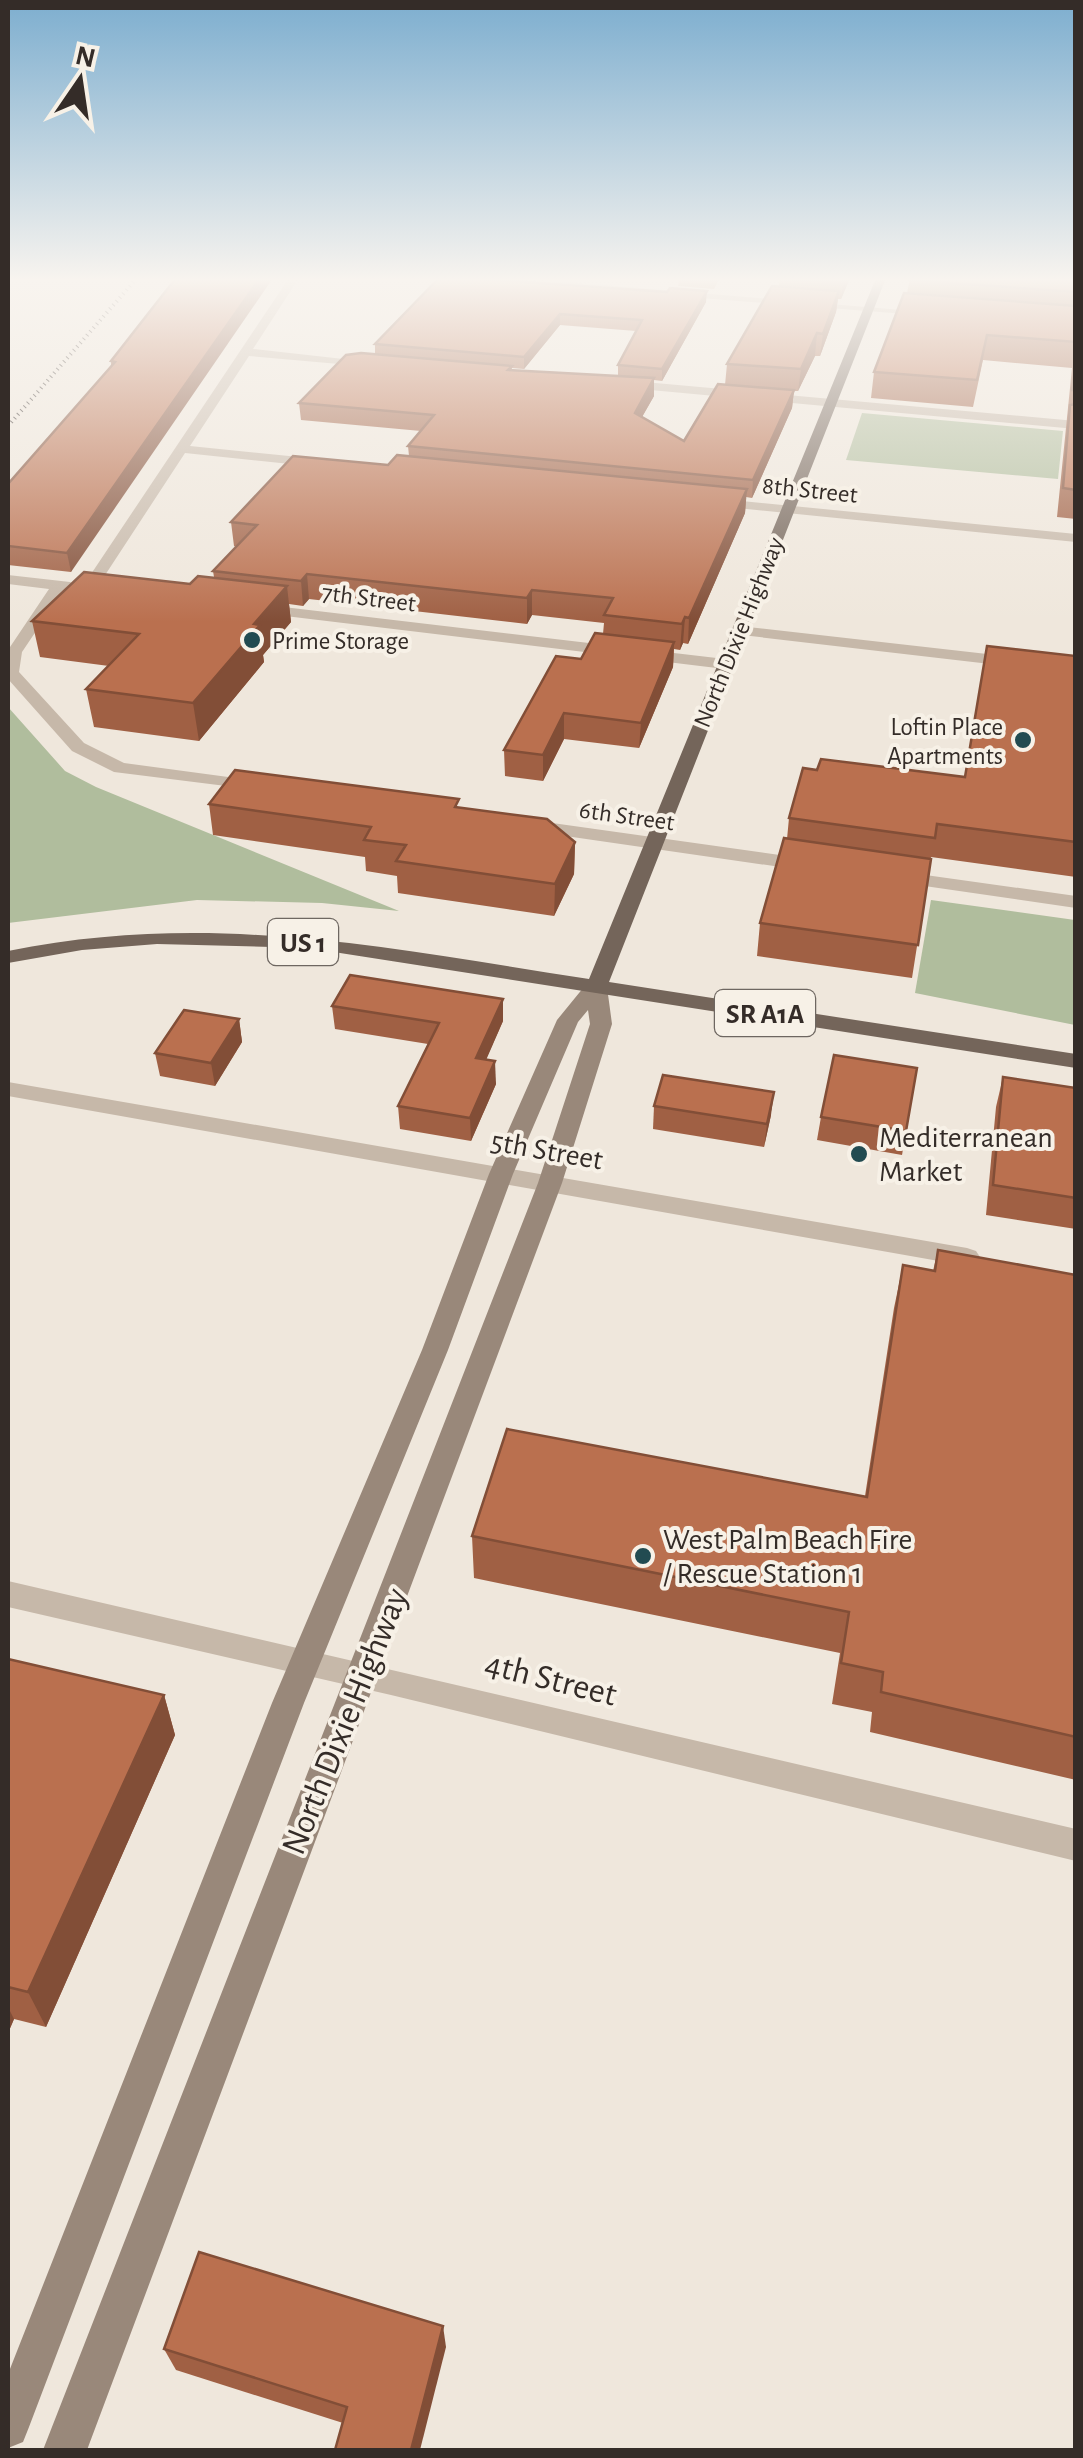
<svg xmlns="http://www.w3.org/2000/svg" width="1083" height="2458" viewBox="0 0 1083 2458" font-family="'Alegreya Sans',sans-serif">
<style>
.green{fill:#b0bd9d}
.lines{fill:none;stroke-linecap:round;stroke-linejoin:round}
.street{fill:#c6b8a9;fill-rule:evenodd}
.secondary{fill:#99887a;fill-rule:evenodd}
.primary{fill:#74655a;fill-rule:evenodd}
.rail{stroke:#342c28;stroke-width:4;stroke-dasharray:1 4;stroke-linecap:butt}
.wall{fill:#a06044;fill-rule:evenodd}
.shaded-wall{fill:#824e37}
.building{fill:#ba704f;stroke:#824e37;stroke-width:2.5}
.poi-dot{fill:#224b51;stroke:#f7f1e7;stroke-width:4}
.labels{text-anchor:middle;stroke-width:8;stroke-linejoin:round;paint-order:stroke}
.far-street-label{font-size:25px;fill:#342c28;stroke:#f7f1e7}
.far-poi-label{font-size:25px;fill:#342c28;stroke:#f7f1e7;text-anchor:start}
.shield{fill:#f7f1e7;stroke:#6e6761;stroke-width:2.5}
.shield-label{font-size:28px;font-weight:bold;fill:#342c28}
.poi-label{font-size:30px;fill:#342c28;stroke:#f7f1e7;text-anchor:start}
.street-label{font-size:30px;fill:#342c28;stroke:#f7f1e7}
.near-street-label{font-size:35px;fill:#342c28;stroke:#f7f1e7}
</style>
<rect width="100%" height="100%" fill="#efe7dc"/>
<g class="green">
<path d="M862,413l201,18 -5,48 -212,-19z"/>
<path d="M8,707l57,64 31,16 303,124 -77,-8 -125,-3 -189,23z"/>
<path d="M931,900l144,20v105l-160,-32z"/>
</g>
<g class="lines">
<g class="street">
<path d="M289,278h10l-46,71 126,14 -6,4 -124,-11 -59,90 129,13 7,4 -7,4 -134,-14 -91,139h-10l-3,-3z"/>
<path d="M476,278h44l417,35 -6,3 -450,-35z"/>
<path d="M622,380l454,41v8l-458,-42z"/>
<path d="M712,498l364,36v8l-369,-37v-6z"/>
<path d="M8,575l62,7 8,5 -15,4 -41,61 -3,20 65,71 40,20 134,18 7,2v8l-151,-19 -42,-21 -64,-72v-29l41,-61 -41,-5z"/>
<path d="M258,604l467,55 8,5 -8,5 -473,-57v-6z"/>
<path d="M739,626l337,38v10l-343,-40v-6z"/>
<path d="M531,820l277,39 10,6 -10,6 -284,-41 -2,-4z"/>
<path d="M897,871l179,25v12l-186,-27 -3,-4z"/>
<path d="M8,1082l959,166 9,3 4,6 -4,6 -9,3 -959,-170z"/>
<path d="M8,1581l1068,248v32l-685,-166 -383,-88z"/>
</g>
<path class="secondary" d="M596,981l11,6 5,37 -50,159 -475,1267h-44l495,-1267 52,-159 -2,-14 -10,12 -65,152 -65,176 -144,353 -275,724 -6,15 -15,6v-74l264,-671 150,-353 67,-176 68,-154 31,-38z"/>
<path class="primary" d="M876,278h10l-277,704 467,72v14l-768,-120 -151,-4 -75,6 -74,13v-12c204,-41 379,-3 581,28z"/>
<path class="rail" d="M8,426l129,-148"/>
</g>
<g class="wall">
<path d="M176,278l-105,294 -63,-7v-81l103,-118v-5z"/>
<path d="M439,278l267,24 -44,79 -8,-1v16l-12,21 42,24 41,-56 2,-21 52,-78 1,-8h70l-9,21h-3l-2,13 -16,44h-5l-17,35h-4l-2,17 -40,90 -6,-1 -1,16 -57,131 -5,-1 -3,7 -6,-1 -1,18 -34,81 -75,-9 -21,42 -38,-5 -1,-26 99,-116 1,-11 -72,-8 -5,9 -218,-25 -6,7 -14,-2 2,18 -28,33 1,7 -65,79 -105,-14 -8,-38 23,-23 -69,-9 -8,-36 182,-44 -1,-6 23,-24 -2,-1 -3,-24 157,-57 21,-9 -1,-10 13,-15 -120,-11 -2,-17 76,-49v-10zM560,325l76,6 -18,34v11l-106,-5v-3l12,1z"/>
<path d="M679,278h41l-6,11 -36,-3z"/>
<path d="M910,278h166v241l-19,-2 15,-149 -89,-8 -10,47 -102,-9 3,-26 33,-79z"/>
<path d="M1076,656v221l-145,-20 -19,121 -155,-22 3,-33 27,-84 2,-21 28,-48 147,7z"/>
<path d="M209,804l250,3 116,35 -1,32 -20,42 -156,-23 -1,-17 -31,-5 -1,-14 -152,-22z"/>
<path d="M503,999v22l-17,38 10,25 -25,57 -71,-12 -2,-23 30,-62 -93,-15 -3,-23z"/>
<path d="M239,1019l3,23 -27,44 -55,-10 -5,-23z"/>
<path d="M917,1068l-15,87 -85,-15 4,-23z"/>
<path d="M1003,1077l73,11v141l-90,-14 10,-108z"/>
<path d="M654,1106l117,9 -7,32 -111,-18z"/>
<path d="M938,1250l138,25v505l-206,-48 2,-20 -40,-8 8,-51 -366,-75 -2,-42 393,-40 29,-188 9,-43 30,6z"/>
<path d="M8,1659l156,36 11,40 -129,292 -32,-8 -6,14z"/>
<path d="M446,2347l-103,76 -167,-53 -12,-21z"/>
</g>
<g class="shaded-wall">
<path d="M260,278h13l-202,294 -4,-19z"/>
<path d="M845,278h5l-9,21 2,-16z"/>
<path d="M707,291l-1,11 -44,79v-12z"/>
<path d="M839,291l-3,21 -16,44 3,-22z"/>
<path d="M560,314v11l-36,44v-12z"/>
<path d="M817,333l-2,23 -17,35 3,-22z"/>
<path d="M654,378v18l-20,35 1,-18z"/>
<path d="M794,390l-2,18 -40,90 1,-18z"/>
<path d="M747,489l-2,24 -57,131 1,-26z"/>
<path d="M307,574l2,25 -6,7 -2,-25z"/>
<path d="M287,586l4,36 -28,33 1,7 -65,79 -6,-38 61,-79z"/>
<path d="M532,590v25l-5,9v-26z"/>
<path d="M685,617l-2,26 -3,7 2,-26z"/>
<path d="M674,642l-1,25 -34,81 2,-25z"/>
<path d="M564,713v26l-21,42v-26z"/>
<path d="M575,842l-1,32 -20,42 1,-32z"/>
<path d="M503,999v22l-26,60 -1,-23z"/>
<path d="M239,1019l3,23 -27,44 -4,-23z"/>
<path d="M495,1061l1,23 -25,57 -1,-23z"/>
<path d="M774,1092l-3,23 -7,32 3,-23z"/>
<path d="M164,1695l11,40 -129,292 -18,-35z"/>
<path d="M8,2007l6,12 -6,14z"/>
<path d="M443,2326l3,21 -26,103h-9z"/>
</g>
<g class="building">
<path d="M176,278h84l-193,275 -59,-7v-62l107,-122 -4,-1z"/>
<path d="M439,278h29l199,14 3,-4 37,3 -45,78 -44,-4 24,-45 -82,-6 -36,43 -149,-13z"/>
<path d="M678,278h38l-2,3z"/>
<path d="M780,278h65l-2,5z"/>
<path d="M910,278h166v14l-167,-12z"/>
<path d="M772,286l67,5 -16,43 -6,-1 -16,36 -74,-5z"/>
<path d="M904,293l172,13v36l-89,-7 -10,45 -103,-8z"/>
<path d="M361,353l151,13 -4,4 146,8 -19,35 49,28 34,-57 76,6 -41,90 -345,-34 26,-31 -135,-12 47,-48z"/>
<path d="M1076,358v32h-4z"/>
<path d="M1076,404v86l-13,-2 7,-83z"/>
<path d="M397,455l350,34 -58,129 -4,-1 -3,7 -78,-9 9,-17 -81,-8 -5,8 -220,-24 -6,7 -88,-10 44,-46 -26,-3 62,-66 95,9z"/>
<path d="M84,572l106,12 8,-8 89,10 -33,38 6,1 -67,78 -107,-14 53,-55 -107,-13z"/>
<path d="M595,633l79,9 -33,81 -77,-10 -21,42 -39,-5 52,-94 25,3z"/>
<path d="M987,646l89,10v186l-139,-18 -2,14 -146,-20 14,-50 14,2 4,-11 144,18z"/>
<path d="M235,770l224,29 -4,8 92,12 28,23 -20,42 -159,-23 10,-16 -42,-5 7,-13 -162,-23z"/>
<path d="M784,838l147,21 -13,86 -158,-22z"/>
<path d="M350,975l153,24 -27,59 19,3 -25,57 -72,-12 41,-83 -107,-17z"/>
<path d="M184,1010l55,9 -28,44 -56,-10z"/>
<path d="M834,1055l83,13 -11,63 -85,-14z"/>
<path d="M663,1075l111,17 -7,32 -113,-18z"/>
<path d="M1003,1077l73,11v110l-83,-13z"/>
<path d="M938,1250l138,25v462l-195,-45 2,-20 -42,-9 8,-51 -377,-76 35,-107 360,68 36,-232 32,6z"/>
<path d="M8,1659l156,36 -136,297 -20,-5z"/>
<path d="M199,2252l244,74 -32,124h-76l12,-43 -183,-58z"/>
</g>
<linearGradient id="sky" x2="0" y2="1"><stop stop-color="#7daecf"/><stop offset="0.45" stop-color="#f8f4ef"/><stop offset="1" stop-color="#f8f4ef" stop-opacity="0"/></linearGradient>
<rect width="1083" height="622" fill="url(#sky)"/>
<g class="poi-dot">
<circle cx="252" cy="640" r="10"/>
<circle cx="1023" cy="740" r="10"/>
<circle cx="859" cy="1154" r="10"/>
<circle cx="643" cy="1556" r="10"/>
</g>
<g class="labels">
<g class="far-street-label">
<text transform="translate(810 489) rotate(6)" y="9">8th Street</text>
<text transform="translate(369 597) rotate(7)" y="9">7th Street</text>
<text transform="translate(738 632) rotate(-68)" y="9">North Dixie Highway</text>
<text transform="translate(627 815) rotate(8)" y="9">6th Street</text>
</g>
<g class="far-poi-label">
<text x="272" y="649">Prime Storage</text>
<text x="1003" y="735" text-anchor="end">Loftin Place<tspan x="1003" dy="29">Apartments</tspan></text>
</g>
<g class="shield">
<rect x="268" y="919" width="70" height="46" rx="8"/>
<rect x="715" y="990" width="100" height="46" rx="8"/>
</g>
<g class="shield-label">
<text x="303" y="952">US 1</text>
<text x="765" y="1023">SR A1A</text>
</g>
<g class="poi-label">
<text x="879" y="1147">Mediterranean<tspan x="879" dy="34">Market</tspan></text>
<text x="663" y="1549">West Palm Beach Fire<tspan x="663" dy="34">/ Rescue Station 1</tspan></text>
</g>
<g class="street-label">
<text transform="translate(547 1150) rotate(10)" y="10">5th Street</text>
</g>
<g class="near-street-label">
<text transform="translate(551 1678) rotate(14)" y="12">4th Street</text>
<text transform="translate(344 1721) rotate(-68)" y="12">North Dixie Highway</text>
</g>
</g>
<rect width="1083" height="2458" fill="none" stroke="#342c28" stroke-width="20"/>
<g transform="translate(80 80) rotate(13)" stroke="#f7f1e7" stroke-width="8" paint-order="stroke">
<path d="M0-8L18 38L0 25L-18 38Z" fill="#342c28"/>
<text y="-15" font-size="28" font-weight="bold" text-anchor="middle" fill="#342c28">N</text>
</g>
</svg>
